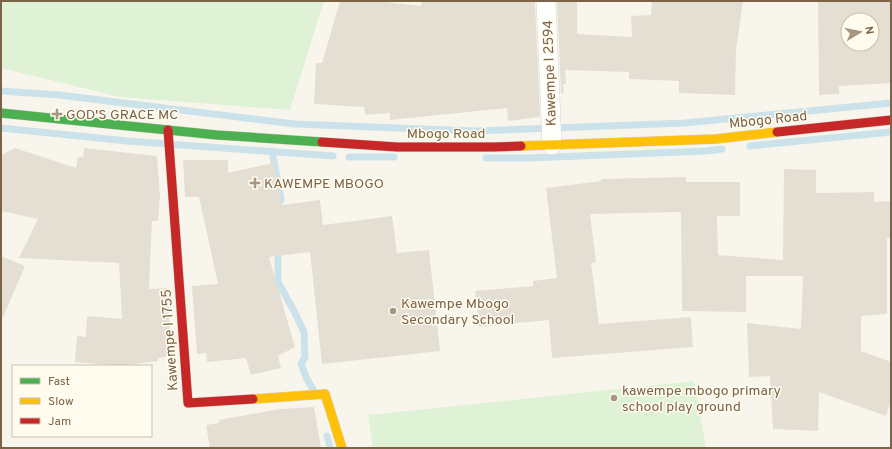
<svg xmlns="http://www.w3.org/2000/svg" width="892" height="449" viewBox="0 0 892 449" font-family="Overpass,sans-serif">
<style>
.green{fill:#e0f2d5}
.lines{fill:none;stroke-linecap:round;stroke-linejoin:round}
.stream{stroke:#cbe2eb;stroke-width:7}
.building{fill:#e5dfd3;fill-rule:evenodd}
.street-casing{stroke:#d8d3ca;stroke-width:20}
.fast-casing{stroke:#d8d3c9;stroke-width:10}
.slow-casing{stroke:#d8d3c9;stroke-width:10}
.jam-casing{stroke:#d8d3c9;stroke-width:10}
.street{stroke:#fefefc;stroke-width:19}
.fast{stroke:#4caf50;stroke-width:9}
.slow{stroke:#ffc107;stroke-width:9}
.jam{stroke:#c62828;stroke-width:9}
.poi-dot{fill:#a79681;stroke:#fffcef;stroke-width:1.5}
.labels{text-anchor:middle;stroke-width:3;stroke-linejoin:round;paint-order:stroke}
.street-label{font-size:14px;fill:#7b6347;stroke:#fffcef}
.poi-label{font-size:14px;fill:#7b6347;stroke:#fffcef;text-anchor:start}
</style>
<rect width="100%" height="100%" fill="#f8f6ec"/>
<g class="green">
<path d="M1,1h323l-34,109 -170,-13 -119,-29z"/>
<path d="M694,381l12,67h-333l-5,-33z"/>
</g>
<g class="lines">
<g class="stream">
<path d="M1,91l58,4 236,29 180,7 210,-8 206,-20"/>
<path d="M1,128l126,13 206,15"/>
<path d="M750,146l141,-14"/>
<path d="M272,151l9,49"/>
<path d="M349,157h45"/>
<path d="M486,158h43l177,-7 16,-2"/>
<path d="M278,248v34l16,29 10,21 1,25 -4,7 6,15 7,12"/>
<path d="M327,436l3,12"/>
</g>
</g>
<g class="building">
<path d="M340,1h36l45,5 1,-5h113l5,116 -32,4 -1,-13 -117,12v-7l-25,2 -1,-8 -50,-3 2,-41h6z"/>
<path d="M557,1h20v33l55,3 -1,-21 20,-1 1,-14h91l-7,49 -1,45 -56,-2v-12l-50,-2v-7l-64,-2 1,14h-3l1,9h-3z"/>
<path d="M818,1h73v82l-52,3v8l-20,1zM848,20h24v24h-24z"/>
<path d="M15,148l61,20 2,-11h5l1,-9 73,8 3,41 -2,24h-6l-3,68 18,-1 5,68 -14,2v3l-38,5 -45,-4 2,-26 9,1 1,-21 35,3 -3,-56 -100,-5 19,-39 -37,-8v-56z"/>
<path d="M183,160h45v13l45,-10 9,42 38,-5 3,25 69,-9 5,37 32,-3 11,101 -118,13 -12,-112 -41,5 26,90 -17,9 3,12 -30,7 -5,-17 -39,4 -1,-9 -9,1 -5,-68 26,-2 -19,-87h-14z"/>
<path d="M784,169l32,1v23l58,-1v10l17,-1v37h-4v76l-26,2v35l30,11v38l-5,16 -67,-24 -1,39 -45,-2 -3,-53 -21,1 -2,-54 54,6 2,-53h-57v36l-64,-1 -1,-99 -91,2 6,48 -5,1 8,61 92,-7 2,30 -141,11 -3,-38 -70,7 -4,-36 58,-5v-5l24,-3 -11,-90 55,-7v-2l85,-2v5h54v34h-23l1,39 65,5z"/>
<path d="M1,256l24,10 -24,56z"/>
<path d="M314,407l7,41h-111l-4,-23 13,-2v-3l61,-11z"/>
</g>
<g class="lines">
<defs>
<path id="street" d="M546,1l6,144"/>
<path id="fast" d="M1,113l216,22 105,7"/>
<g id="slow">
<path d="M521,146l195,-7 61,-7"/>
<path d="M253,399l72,-5 17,54"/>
</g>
<g id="jam">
<path d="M168,130l20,273 65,-4"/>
<path d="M777,132l114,-12"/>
<path d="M322,142l75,5h95l29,-1"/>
</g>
</defs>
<use href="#street" class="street-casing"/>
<use href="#fast" class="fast-casing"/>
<use href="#slow" class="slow-casing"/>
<use href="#jam" class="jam-casing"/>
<use href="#street" class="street"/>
<use href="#fast" class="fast"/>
<use href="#slow" class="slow"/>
<use href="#jam" class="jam"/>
</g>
<g class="poi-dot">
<path d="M55 108h4v4h4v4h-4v4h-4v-4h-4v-4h4z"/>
<path d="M253 177h4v4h4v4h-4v4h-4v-4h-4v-4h4z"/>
<circle cx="393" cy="311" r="4"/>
<circle cx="614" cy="398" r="4"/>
</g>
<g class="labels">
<g class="street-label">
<text transform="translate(549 73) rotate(-92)" y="5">Kawempe I 2594</text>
<text transform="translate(768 119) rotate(-6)" y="5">Mbogo Road</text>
<text x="446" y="138">Mbogo Road</text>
<text transform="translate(169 340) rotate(-94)" y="5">Kawempe I 1755</text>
</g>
<g class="poi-label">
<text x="66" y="119">GOD'S GRACE MC</text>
<text x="264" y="188">KAWEMPE MBOGO</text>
<text x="401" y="308">Kawempe Mbogo<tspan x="401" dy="16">Secondary School</tspan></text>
<text x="622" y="395">kawempe mbogo primary<tspan x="622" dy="16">school play ground</tspan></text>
</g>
</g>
<rect width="892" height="449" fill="none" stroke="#7b6347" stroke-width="4"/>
<rect x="12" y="365" width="140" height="72" fill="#fffcef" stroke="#cabfac"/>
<rect x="20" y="378" width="20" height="6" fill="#4caf50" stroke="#cabfac"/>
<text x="48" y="385" font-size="12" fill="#7b6347">Fast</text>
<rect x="20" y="398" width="20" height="6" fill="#ffc107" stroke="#cabfac"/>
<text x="48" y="405" font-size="12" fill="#7b6347">Slow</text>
<rect x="20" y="418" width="20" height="6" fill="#c62828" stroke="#cabfac"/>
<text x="48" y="425" font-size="12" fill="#7b6347">Jam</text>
<g transform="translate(860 32) rotate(80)"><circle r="19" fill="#fffcef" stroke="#cabfac"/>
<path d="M0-3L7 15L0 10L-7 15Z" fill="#a79681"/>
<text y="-6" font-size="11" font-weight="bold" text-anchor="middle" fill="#7b6347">N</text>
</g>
</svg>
